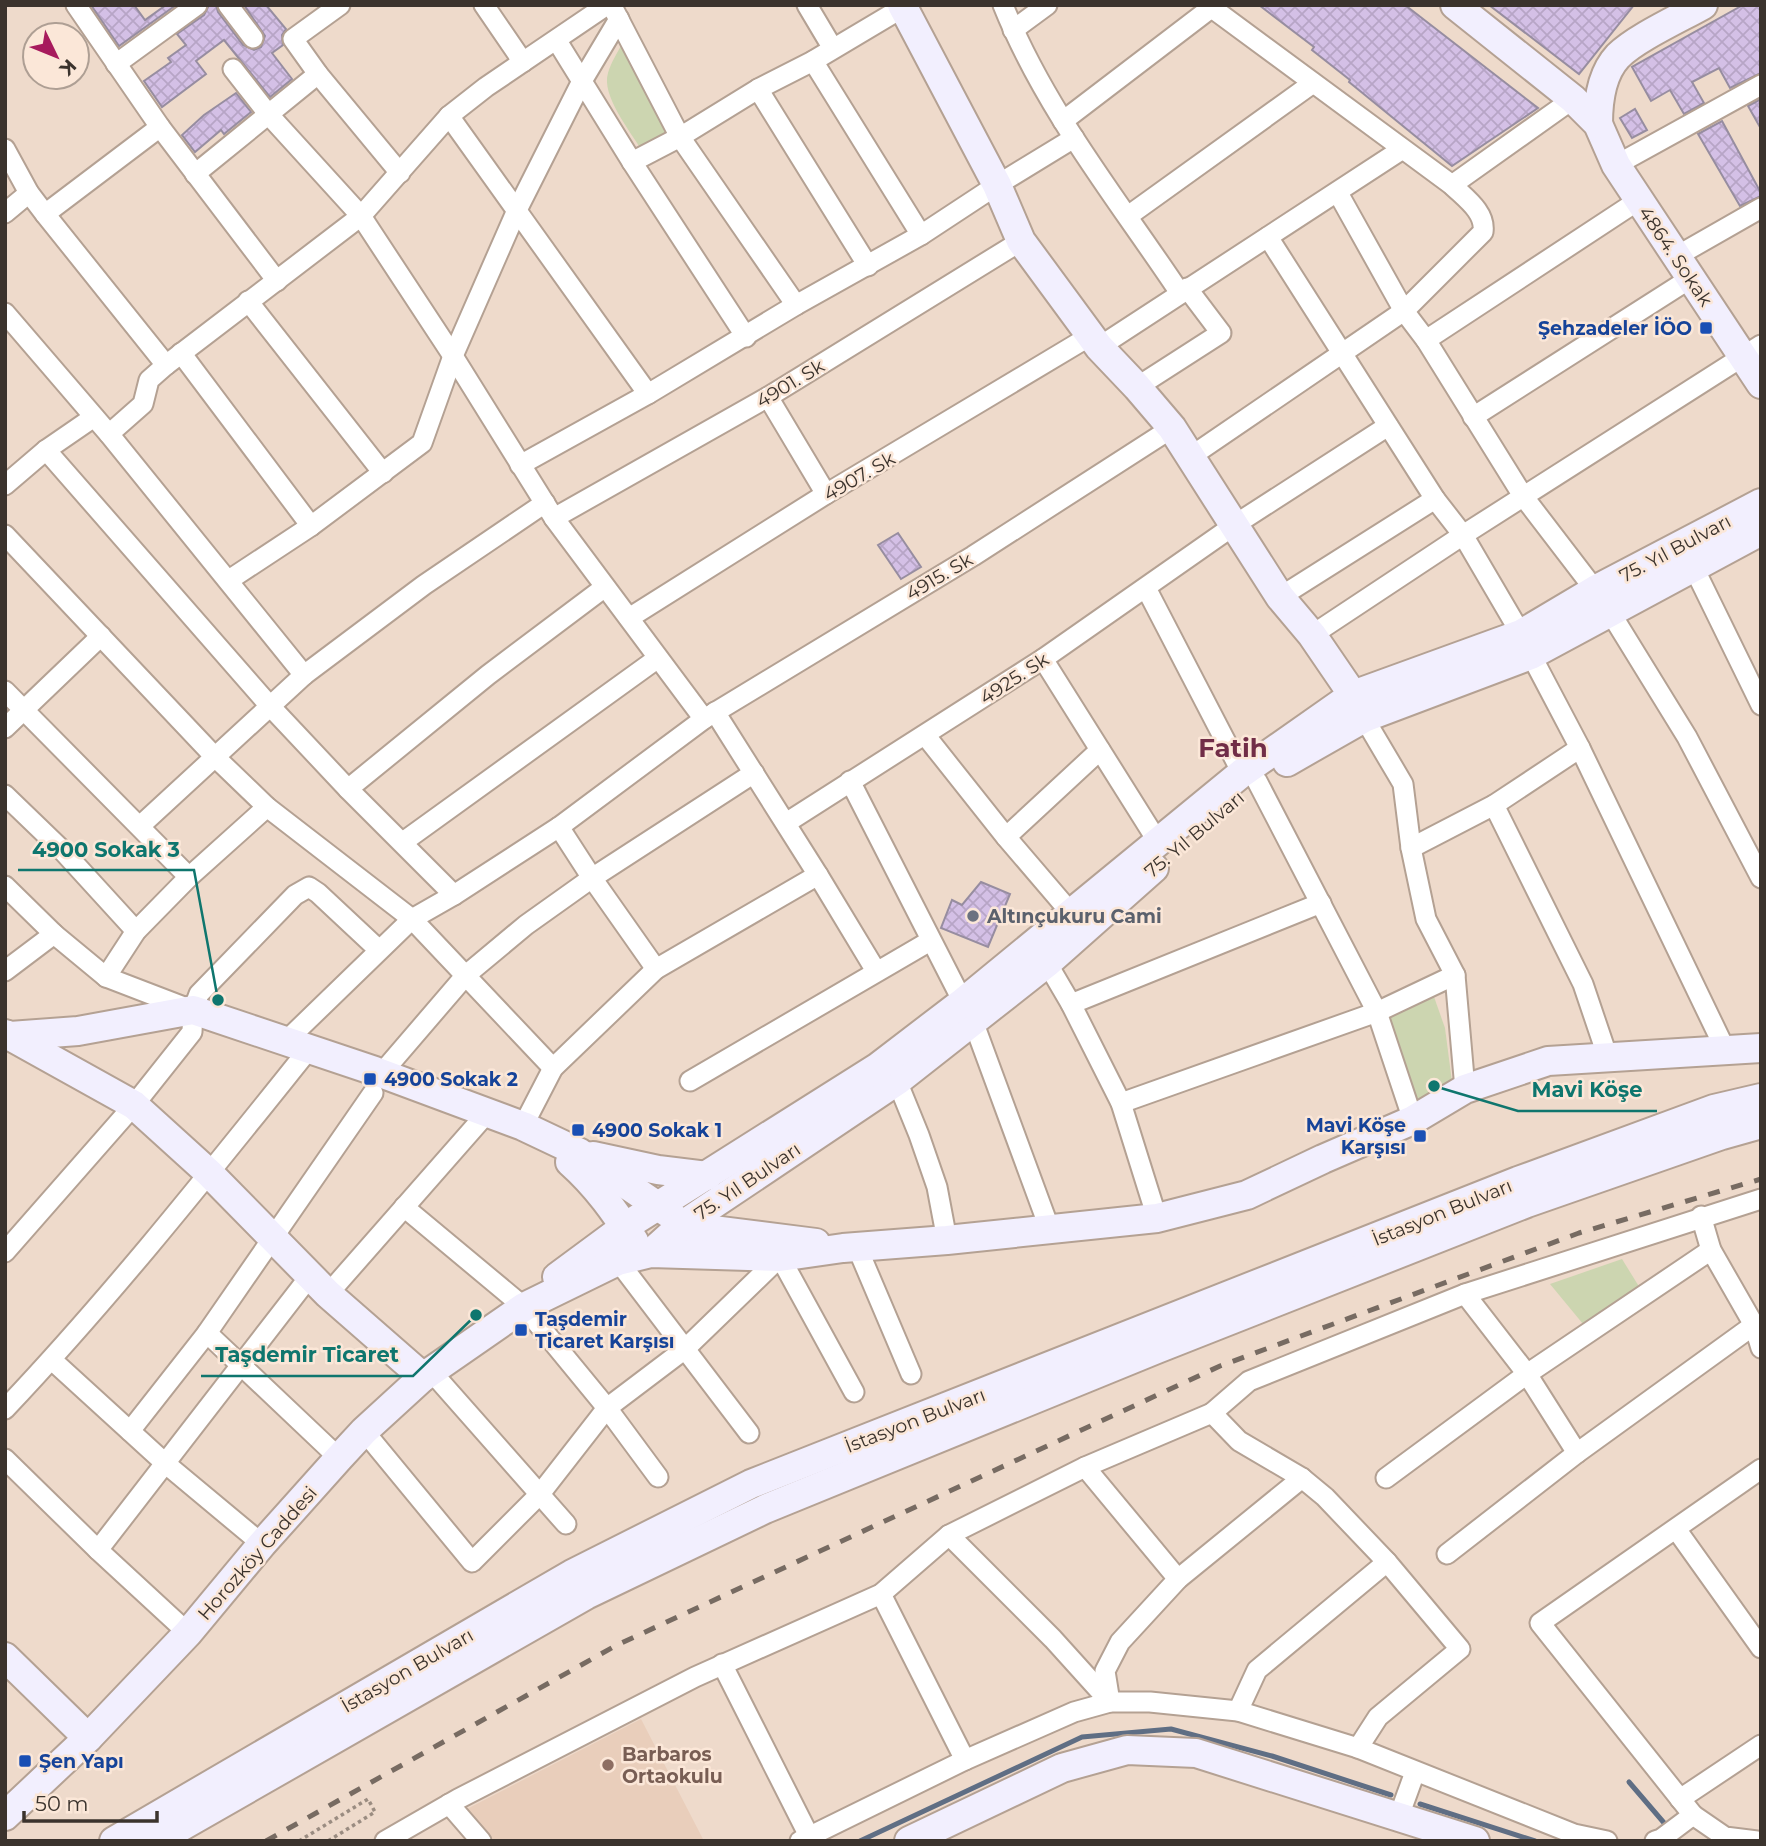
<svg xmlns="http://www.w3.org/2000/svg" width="1766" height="1846" viewBox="0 0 1766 1846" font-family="Montserrat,sans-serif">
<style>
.built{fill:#e9cebb}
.green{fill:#ccd5b0}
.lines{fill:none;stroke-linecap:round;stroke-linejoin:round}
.stream{stroke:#5f6e84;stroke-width:5}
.building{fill:url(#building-cross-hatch);stroke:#978da0;stroke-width:2}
.street-casing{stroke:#b4a193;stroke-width:23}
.secondary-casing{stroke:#b4a193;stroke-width:32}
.path{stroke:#9a8c81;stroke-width:3.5;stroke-dasharray:3.5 3.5;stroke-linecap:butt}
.street{stroke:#fff;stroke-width:19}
.secondary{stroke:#f2effe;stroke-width:28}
.rail{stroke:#776b62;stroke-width:5;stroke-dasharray:12 12;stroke-linecap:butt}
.transit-dot{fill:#1a4fb4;stroke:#fbe7d8;stroke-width:2.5}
.worship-dot{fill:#6b7280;stroke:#fbe7d8;stroke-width:2.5}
.education-dot{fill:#8d6e63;stroke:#fbe7d8;stroke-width:2.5}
.labels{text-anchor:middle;stroke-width:5;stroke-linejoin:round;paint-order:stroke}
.street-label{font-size:19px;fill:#3b332d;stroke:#fbe7d8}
.transit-label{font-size:19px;font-weight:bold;fill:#164399;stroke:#fbe7d8;text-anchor:start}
.worship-label{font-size:19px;font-weight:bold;fill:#5b616d;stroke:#fbe7d8;text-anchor:start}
.education-label{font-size:19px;font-weight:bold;fill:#785e54;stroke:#fbe7d8;text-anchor:start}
.district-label{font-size:26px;font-weight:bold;fill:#712d47;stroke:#fbe7d8}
.leader{fill:none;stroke:#0f766e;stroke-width:2.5}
.callout-dot{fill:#0f766e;stroke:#fbe7d8;stroke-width:2.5}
.callout-label{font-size:21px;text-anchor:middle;font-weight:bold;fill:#0f766e;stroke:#fbe7d8;stroke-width:5;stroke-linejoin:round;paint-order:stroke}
</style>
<defs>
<pattern id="building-cross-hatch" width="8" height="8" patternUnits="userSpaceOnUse" patternTransform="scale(1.75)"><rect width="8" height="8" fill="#d4c0e6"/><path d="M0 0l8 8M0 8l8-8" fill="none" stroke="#b7a5c6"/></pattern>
</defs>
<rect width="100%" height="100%" fill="#eedacb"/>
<path class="built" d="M641,1719l63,122h-216l-25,-30z"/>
<g class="green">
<path d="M623,42l47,88 -29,19c-11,-18 -40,-54 -33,-76 3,-11 10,-21 15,-31z"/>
<path d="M1433,994l12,34 7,54 -32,17 -13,-4 -28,-82z"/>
<path d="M1622,1259l21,34 -55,37 -38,-46z"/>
</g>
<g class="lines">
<g class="stream">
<path d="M1629,1782l36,42"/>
<path d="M1420,1804l115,37"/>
<path d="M860,1841l222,-104 89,-8 101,27 119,39"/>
</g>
</g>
<g class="building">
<path d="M91,5h43l11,15 21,-15h10l-57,41z"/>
<path d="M209,5h7l2,7 25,33 11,5 7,-3 4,-11 -21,-31h22l20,24 -4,6 1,10 -11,8 20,26 -22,18 -46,-57 -28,21 10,13 -44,33 -18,-26 27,-19 -3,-4 18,-13 -9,-11 27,-19z"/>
<path d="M1259,5h146l133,103 -86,58 -103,-84 1,-2 -38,-30 2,-3z"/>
<path d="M1489,5h145l-55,69z"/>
<path d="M1743,5h18v68l-31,15 -11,-20 -27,14 12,21 -20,11 -14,-24 -19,11 -19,-34z"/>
<path d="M236,93l15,19 -27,22 -3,-4 -26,22 -13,-17 22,-20z"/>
<path d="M1761,99v30l-13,-23z"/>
<path d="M1635,109l12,21 -15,8 -12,-20z"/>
<path d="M1722,121l39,72v3l-21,10 -42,-72z"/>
<path d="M898,533l23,34 -20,12 -23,-34z"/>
<path d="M981,882l29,12 -22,53 -47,-19 11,-28 10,5z"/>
</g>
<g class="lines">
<defs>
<g id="street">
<path d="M76,5l84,122 117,154"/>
<path d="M228,5l25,33"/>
<path d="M340,5l-47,34 25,35 82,99"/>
<path d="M484,5l39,57"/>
<path d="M807,5l25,42"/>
<path d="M1003,5c42,105 115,195 177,288"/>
<path d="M615,12l65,125 116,168"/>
<path d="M1013,30l34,-25"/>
<path d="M557,41l75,121 114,175"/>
<path d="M813,61l108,174"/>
<path d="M116,64l81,-59"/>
<path d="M233,69l36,46 92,101 92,140 101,162 150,201"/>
<path d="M758,89l110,177"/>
<path d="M449,116l199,278"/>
<path d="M1063,121l148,-113"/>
<path d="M5,149l24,44 16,21 121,151"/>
<path d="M632,162l48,-25 78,-48 55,-28 94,-56"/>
<path d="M1616,165l145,-80"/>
<path d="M195,174l123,-100"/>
<path d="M1452,185l121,-86"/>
<path d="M1338,193l66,118 22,29 97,156 72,94"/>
<path d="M5,213l24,-20"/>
<path d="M45,214l115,-87"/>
<path d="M1128,216l185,-133"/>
<path d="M1268,237l167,262 28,36 58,99"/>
<path d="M1677,256l84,-48"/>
<path d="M248,301l135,172"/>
<path d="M5,313l104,121 195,241"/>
<path d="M1426,340l213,-140"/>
<path d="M1099,347l302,-197"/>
<path d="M181,353l130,173"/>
<path d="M1137,387l84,-54 -34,-45"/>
<path d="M768,397l58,97"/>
<path d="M1473,417l218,-139"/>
<path d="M109,434l34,-30 6,-24 17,-15 195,-149 88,-100 37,-29 121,-82"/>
<path d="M46,450l223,255 79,84 106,106"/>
<path d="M1190,457l214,-146 79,-79c3,-20 -18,-34 -31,-47l-244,-180"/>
<path d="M520,465l128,-71 148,-89 125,-70 76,-50 77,-47"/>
<path d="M5,485l41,-35 48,-33"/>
<path d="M554,518l214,-121 253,-156"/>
<path d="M5,535l210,222 52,50 145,112 141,149"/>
<path d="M1693,566l68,139"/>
<path d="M229,580l82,-54 111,-83 31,-87 64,-146 65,-129 37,-62"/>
<path d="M1146,588l96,185"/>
<path d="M1280,597l155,-98"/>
<path d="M1610,612l77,125 74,141"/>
<path d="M629,618l197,-124 264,-158"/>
<path d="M1312,635l151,-100 298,-190"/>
<path d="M1531,655l49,93 146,303"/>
<path d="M1043,659l115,183"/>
<path d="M5,691l184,186"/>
<path d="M715,712l103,163 58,96"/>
<path d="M1364,718l39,66 8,64 15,71 29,56 10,114"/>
<path d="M5,728l96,-92"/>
<path d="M925,735l81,102 65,76"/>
<path d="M850,781l113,221"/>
<path d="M1257,781l120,231 36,108"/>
<path d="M348,789l140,-114 117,-88"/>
<path d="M5,795l57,55 74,81"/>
<path d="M1494,805l89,179 25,74"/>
<path d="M786,823l257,-164 193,-135 152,-98"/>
<path d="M140,826l164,-151 120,-90 121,-82"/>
<path d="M559,827l33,51 64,91"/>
<path d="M1006,837l94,-87"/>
<path d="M403,842l255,-184"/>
<path d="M1411,848l83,-43 86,-57"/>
<path d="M5,886l49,48 52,43 86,33"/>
<path d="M1047,963l24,41 50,99 36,115"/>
<path d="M5,971l49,-37"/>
<path d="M106,977l30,-46 53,-54 78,-70"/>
<path d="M1071,1004l250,-101"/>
<path d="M973,1021l77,209"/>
<path d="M286,1041l126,-122 42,-24 105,-68 145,-108 269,-163 199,-128"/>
<path d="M381,1074l85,-99 60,-50 66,-47 162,-105"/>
<path d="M690,1081l240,-140"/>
<path d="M897,1081l22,54 18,52 10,53"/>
<path d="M1121,1103l256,-91 78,-37"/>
<path d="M523,1126l30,-58 103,-99 162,-94"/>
<path d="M404,1207l120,100 83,101 51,69"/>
<path d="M1701,1216l10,34 43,75 7,23"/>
<path d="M857,1247l54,127"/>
<path d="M5,1252l129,-147 58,-73 1,-22 6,-16 96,-99 14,-8 9,6 61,57"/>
<path d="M618,1261l131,172"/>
<path d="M328,1294l159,-181"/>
<path d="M1465,1294l62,80 50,79"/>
<path d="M207,1333l132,125"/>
<path d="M52,1360l114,104 96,80"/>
<path d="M430,1370l136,154"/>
<path d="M5,1409c108,-114 206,-238 304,-360"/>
<path d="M130,1431l77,-98 166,-240"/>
<path d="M364,1431l108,131 68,-68 67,-86 78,-59 95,-92 74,135"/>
<path d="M5,1459l93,91 90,83"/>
<path d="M1085,1467l93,112"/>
<path d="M1386,1478l141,-104 184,-124"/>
<path d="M1676,1529l85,119"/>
<path d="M949,1535l104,104 56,62"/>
<path d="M98,1550l212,-274"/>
<path d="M1447,1554l130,-101 177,-128"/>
<path d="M881,1594l84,166"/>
<path d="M722,1664l87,172"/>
<path d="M1110,1702l-5,-31 15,-29 58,-63 124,-101"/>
<path d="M1238,1711l19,-41 130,-108"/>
<path d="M1358,1748l20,-31 82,-68 -73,-87 -62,-65 -23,-19 -63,-37 -27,-28 37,-32 216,-87 296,-95"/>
<path d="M1680,1799l81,-54"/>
<path d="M449,1804l32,37"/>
<path d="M1693,1815l-153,-192 221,-154"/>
<path d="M1399,1816l16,-44"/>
<path d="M385,1841l73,-42 237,-122 186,-83 68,-59 136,-68 127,-54"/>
<path d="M800,1841l165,-81 109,-48 36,-10h40l88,9 120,37 216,86 33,7"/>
<path d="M1655,1841l6,-2 32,-24 32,22 32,4"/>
</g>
<g id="secondary">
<path d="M902,5l95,180 24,56 78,106 38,40 35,41 108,169 32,38 41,60"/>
<path d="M1455,5l118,94 25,25 18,41 145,219"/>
<path d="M1598,124c0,-23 4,-51 20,-68 18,-18 62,-38 85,-51"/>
<path d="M1287,762l77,-44 167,-63 230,-124"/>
<path d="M5,1034l5,2 68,-5 115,-21 182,61 148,55 57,27 91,62 10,11 135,17"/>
<path d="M10,1036l124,69 75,68 119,121 95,83"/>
<path d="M593,1156l65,14 49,6"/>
<path d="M570,1162c27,24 45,50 64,79"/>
<path d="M651,1253l30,-27 216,-145 150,-118 107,-95"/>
<path d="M557,1277l69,-51 252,-159 85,-65 279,-229 111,-78 168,-61 74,-44 166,-87"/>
<path d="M5,1657l83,81"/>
<path d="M5,1816l83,-78 100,-105 74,-89 77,-86 25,-27 59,-54 101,-70 94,-46 33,-8 129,4 63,-9 104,-8 210,-22 90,-23 76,-36 90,-39 52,-31 83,-28 213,-13"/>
<path d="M114,1841l458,-267 179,-90 767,-303 196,-72 47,-11"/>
<path d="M156,1841l430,-246 179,-86 392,-160 370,-146 195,-68 39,-11"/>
<path d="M909,1841l153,-73 65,-18 69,3 279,88"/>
</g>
</defs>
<use href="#street" class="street-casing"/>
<use href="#secondary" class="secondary-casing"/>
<path class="path" d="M299,1841l69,-42 7,13 -47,29"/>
<use href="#street" class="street"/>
<use href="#secondary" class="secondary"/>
<path class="rail" d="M266,1841l351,-196 603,-279 359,-133 182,-54"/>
</g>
<g class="transit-dot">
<rect x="1699" y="321" width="14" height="14" rx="3.5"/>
<rect x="363" y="1072" width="14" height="14" rx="3.5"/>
<rect x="571" y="1123" width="14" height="14" rx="3.5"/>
<rect x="1413" y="1129" width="14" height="14" rx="3.5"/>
<rect x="514" y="1323" width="14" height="14" rx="3.5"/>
<rect x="18" y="1754" width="14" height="14" rx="3.5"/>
</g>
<circle class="worship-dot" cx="973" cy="916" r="7"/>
<circle class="education-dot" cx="608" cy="1765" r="7"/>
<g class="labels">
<g class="street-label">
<text transform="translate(1676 256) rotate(56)" y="7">4864. Sokak</text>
<text transform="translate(790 383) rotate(-31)" y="7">4901. Sk</text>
<text transform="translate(859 476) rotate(-30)" y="7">4907. Sk</text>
<text transform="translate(1675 548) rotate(-28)" y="7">75. Yıl Bulvarı</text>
<text transform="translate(939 576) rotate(-31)" y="7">4915. Sk</text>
<text transform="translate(1014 678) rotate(-33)" y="7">4925. Sk</text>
<text transform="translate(1194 834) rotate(-40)" y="7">75. Yıl Bulvarı</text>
<text transform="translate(747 1181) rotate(-34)" y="7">75. Yıl Bulvarı</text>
<text transform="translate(1442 1212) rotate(-22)" y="7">İstasyon Bulvarı</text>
<text transform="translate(915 1420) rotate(-21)" y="7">İstasyon Bulvarı</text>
<text transform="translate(257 1553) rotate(-49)" y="7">Horozköy Caddesi</text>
<text transform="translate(407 1670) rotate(-30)" y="7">İstasyon Bulvarı</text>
</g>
<g class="transit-label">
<text x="1692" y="335" text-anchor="end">Şehzadeler İÖO</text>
<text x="384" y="1086">4900 Sokak 2</text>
<text x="1406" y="1132" text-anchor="end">Mavi Köşe<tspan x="1406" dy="22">Karşısı</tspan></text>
<text x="592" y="1137">4900 Sokak 1</text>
<text x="535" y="1326">Taşdemir<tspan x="535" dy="22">Ticaret Karşısı</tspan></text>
<text x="39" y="1768">Şen Yapı</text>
</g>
<g class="worship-label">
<text x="987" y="923">Altınçukuru Cami</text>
</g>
<g class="education-label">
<text x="622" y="1761">Barbaros<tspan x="622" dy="22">Ortaokulu</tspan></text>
</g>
<g class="district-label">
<text x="1233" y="757">Fatih</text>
</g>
</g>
<path class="leader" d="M218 1000L194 870H18M1434 1086L1518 1111H1657M476 1315L413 1376H201"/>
<g class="callout-dot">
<circle cx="218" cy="1000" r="7"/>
<circle cx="1434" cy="1086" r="7"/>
<circle cx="476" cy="1315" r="7"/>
</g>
<g class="callout-label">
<text x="106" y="857">4900 Sokak 3</text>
<text x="1587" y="1097">Mavi Köşe</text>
<text x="307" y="1362">Taşdemir Ticaret</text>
</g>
<rect width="1766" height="1846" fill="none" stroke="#3b332d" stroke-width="14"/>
<g transform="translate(56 56) rotate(133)"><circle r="33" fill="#fbe7d8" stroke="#ae9f94" stroke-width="2"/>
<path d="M0-5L12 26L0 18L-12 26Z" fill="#a71a5d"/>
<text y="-10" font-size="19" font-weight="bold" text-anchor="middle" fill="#3b332d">K</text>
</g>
<path d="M24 1811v10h133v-10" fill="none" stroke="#3b332d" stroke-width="3.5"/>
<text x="35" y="1811" font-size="21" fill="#3b332d" stroke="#fbe7d8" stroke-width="5" paint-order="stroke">50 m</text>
</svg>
